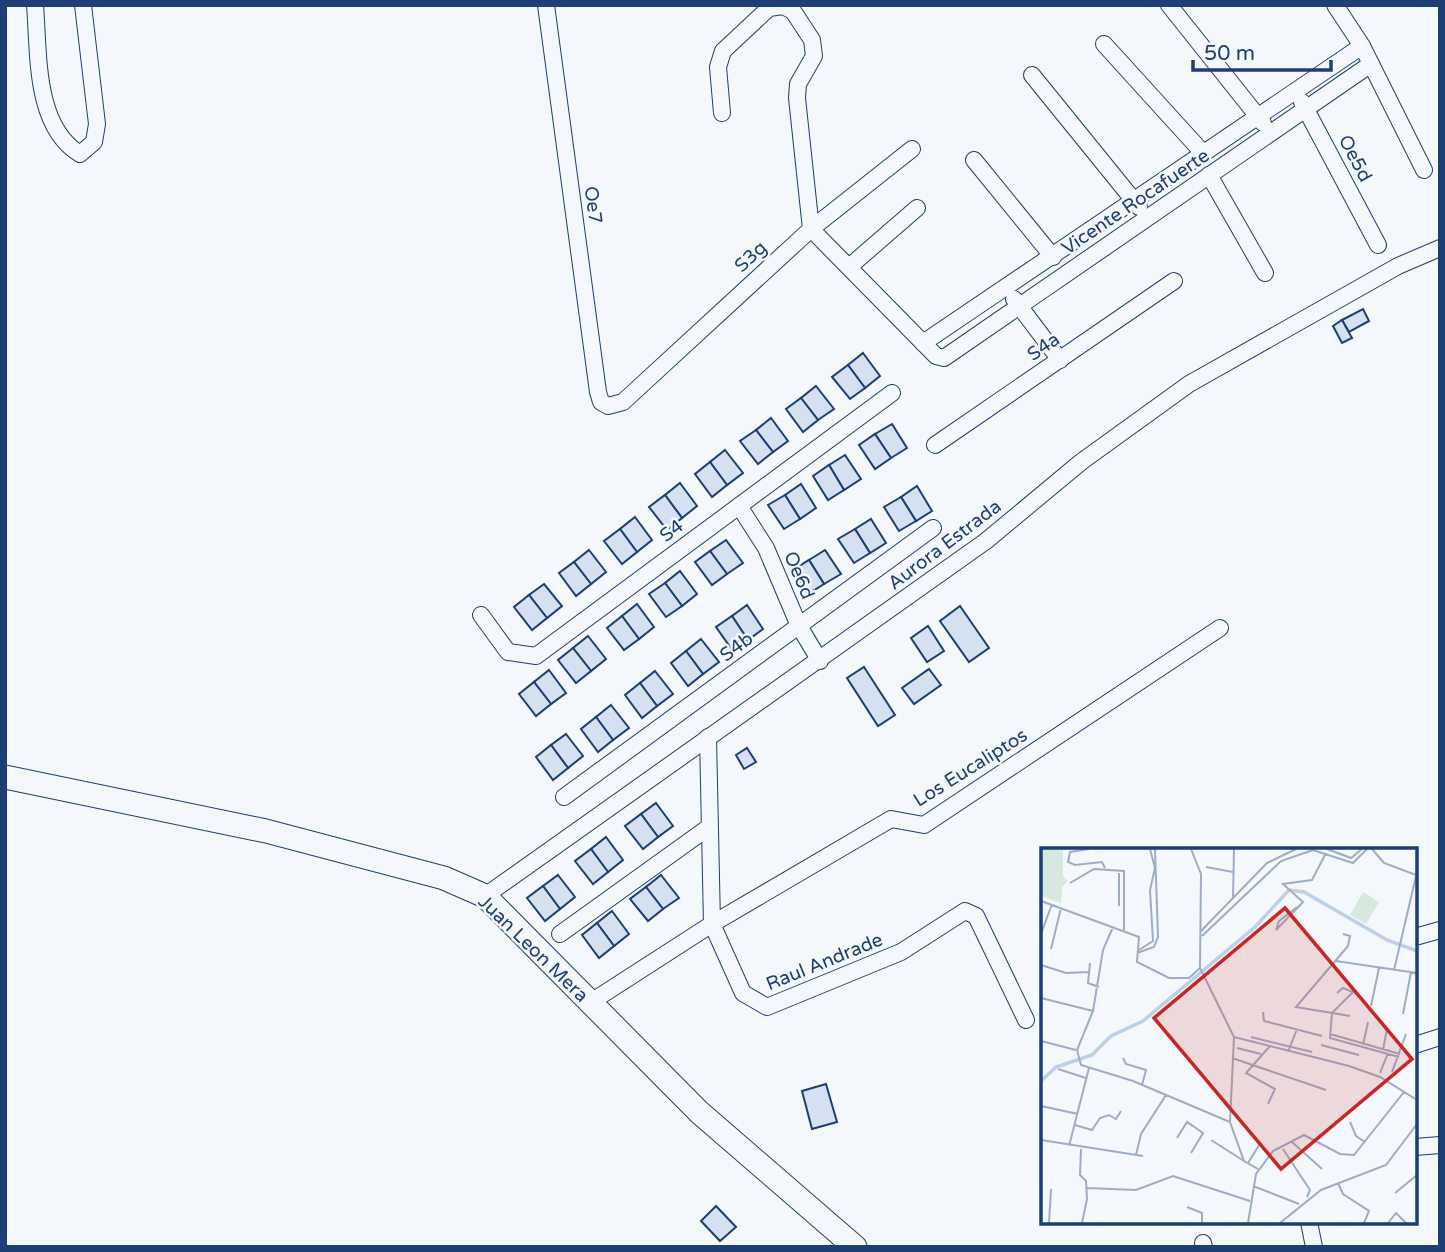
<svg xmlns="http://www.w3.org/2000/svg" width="1445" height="1252" viewBox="0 0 1445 1252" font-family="'Varela Round',sans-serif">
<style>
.building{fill:#d5e0f0;stroke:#1d3f73;stroke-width:2}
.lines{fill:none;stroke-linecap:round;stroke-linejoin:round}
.street-casing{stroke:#1d3f73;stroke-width:18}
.secondary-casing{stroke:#1d3f73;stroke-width:25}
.street{stroke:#f4f7fb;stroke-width:16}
.secondary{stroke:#f4f7fb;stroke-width:23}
.labels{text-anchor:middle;stroke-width:5;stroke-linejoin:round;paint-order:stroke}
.street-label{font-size:19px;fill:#1d3f73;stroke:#f4f7fb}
.inset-river{fill:none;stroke:#bed0e5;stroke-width:3.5}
.inset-road{fill:none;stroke:#9eadc5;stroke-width:2}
.view{fill:#c62828;fill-opacity:0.15;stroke:#c62828;stroke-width:3.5}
.inset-edge{fill:none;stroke:#1d3f73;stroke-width:3.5}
</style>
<rect width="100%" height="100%" fill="#f4f7fb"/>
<g class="building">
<path d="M1363,309l6,12 -20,11 -7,-12z"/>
<path d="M1342,320l10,18 -10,5 -9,-17z"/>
<path d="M863,353l17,23 -15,12 -17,-23z"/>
<path d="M848,365l17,23 -15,11 -18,-22z"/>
<path d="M816,386l18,23 -16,11 -17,-22z"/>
<path d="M801,398l17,22 -15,12 -17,-23z"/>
<path d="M771,418l17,23 -15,11 -17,-22z"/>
<path d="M892,424l15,24 -16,10 -16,-24z"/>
<path d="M756,430l17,22 -15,12 -18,-23z"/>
<path d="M875,434l16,24 -16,11 -16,-24z"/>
<path d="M725,450l18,23 -16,12 -17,-23z"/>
<path d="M845,455l16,24 -17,11 -15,-25z"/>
<path d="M710,462l17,23 -15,12 -17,-23z"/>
<path d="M829,465l15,25 -16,10 -15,-24z"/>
<path d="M680,483l17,23 -15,12 -17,-23z"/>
<path d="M801,484l15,24 -16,11 -15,-24z"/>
<path d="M917,486l15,25 -16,10 -15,-24z"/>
<path d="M665,495l17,23 -15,12 -18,-23z"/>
<path d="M785,495l15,24 -16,10 -16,-24z"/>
<path d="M901,497l15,24 -17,10 -15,-24z"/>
<path d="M635,517l17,23 -15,12 -17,-23z"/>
<path d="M871,519l15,24 -16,10 -15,-24z"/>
<path d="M620,529l17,23 -15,12 -18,-23z"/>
<path d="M855,529l15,24 -16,10 -16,-24z"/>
<path d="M726,540l17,23 -16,11 -17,-23z"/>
<path d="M589,550l17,22 -15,12 -17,-22z"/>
<path d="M825,550l16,24 -17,10 -15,-24z"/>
<path d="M710,551l17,23 -15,11 -17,-23z"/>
<path d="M809,560l15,24 -16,10 -15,-24z"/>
<path d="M574,562l17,22 -15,12 -17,-23z"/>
<path d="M680,571l17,23 -15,12 -17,-23z"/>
<path d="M665,583l17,23 -16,11 -17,-23z"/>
<path d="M544,584l18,22 -15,12 -18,-23z"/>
<path d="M529,595l18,23 -15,12 -18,-23z"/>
<path d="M637,604l17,23 -15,12 -17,-23z"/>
<path d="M747,605l16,24 -15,11 -16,-24z"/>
<path d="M960,606l29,42 -20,14 -29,-41z"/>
<path d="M622,616l17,23 -15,11 -17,-22z"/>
<path d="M732,616l16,24 -15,11 -17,-24z"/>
<path d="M928,626l16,25 -17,11 -16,-24z"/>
<path d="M588,636l18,23 -15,12 -18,-23z"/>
<path d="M701,639l18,23 -16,12 -17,-23z"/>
<path d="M573,648l18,23 -15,12 -18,-23z"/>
<path d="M686,651l17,23 -15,12 -17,-23z"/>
<path d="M864,667l31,48 -17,11 -31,-48z"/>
<path d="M929,669l12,16 -27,19 -12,-16z"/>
<path d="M549,670l17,23 -15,11 -17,-22z"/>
<path d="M655,671l18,23 -16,12 -17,-23z"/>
<path d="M534,682l17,22 -15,12 -17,-22z"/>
<path d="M640,683l17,23 -15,12 -17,-23z"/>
<path d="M611,705l18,23 -16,12 -17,-23z"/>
<path d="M596,717l17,23 -15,12 -17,-23z"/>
<path d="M566,734l17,22 -15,12 -17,-23z"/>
<path d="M551,745l17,23 -15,12 -17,-23z"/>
<path d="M747,748l9,14 -12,7 -8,-14z"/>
<path d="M656,803l17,23 -15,11 -17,-23z"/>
<path d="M641,814l17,23 -15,12 -18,-23z"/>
<path d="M606,837l17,23 -15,12 -17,-23z"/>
<path d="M591,849l17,23 -15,12 -18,-23z"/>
<path d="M558,875l17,22 -15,12 -17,-23z"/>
<path d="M661,875l18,23 -16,11 -17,-22z"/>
<path d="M543,886l17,23 -15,12 -18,-23z"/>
<path d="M646,887l17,22 -15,12 -18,-22z"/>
<path d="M612,911l17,23 -15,12 -17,-23z"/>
<path d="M597,923l17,23 -15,12 -17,-23z"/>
<path d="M826,1084l11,38 -25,7 -10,-38z"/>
<path d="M716,1206l20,21 -16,14 -19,-20z"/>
</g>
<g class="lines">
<defs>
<g id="street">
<path d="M35,5c4,48 -1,121 45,149l14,-12 3,-18 -14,-119"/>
<path d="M546,5l52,387 3,10 7,4 15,-4 188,-173 -14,-131 1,-14 16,-28 -2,-16 -19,-29 -10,-5 -14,2 -46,43 -5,16 4,46"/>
<path d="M1169,5l94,118"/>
<path d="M1335,5l27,41 62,124"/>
<path d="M1104,44l100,110"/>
<path d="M1032,75l107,132"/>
<path d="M1302,102l76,143"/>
<path d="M912,149l-101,80 125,127 8,2 427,-294"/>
<path d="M974,160l79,97"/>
<path d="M1209,175l56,98"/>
<path d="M849,267l68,-59"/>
<path d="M1014,299l46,61"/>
<path d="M923,343l439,-297"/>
<path d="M935,445l239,-164"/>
<path d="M739,506l27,42 33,78 21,35"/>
<path d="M481,615l27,37 28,4 356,-263"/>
<path d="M708,737l4,187 31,69 24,14 134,-55 64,-41 11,5 50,104"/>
<path d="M564,797l369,-269"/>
<path d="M485,896l501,-355 95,-79 108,-78 209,-118 42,-18"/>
<path d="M560,934l149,-107"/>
<path d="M1415,937l25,-7"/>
<path d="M591,1002l121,-78 179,-105 33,6 296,-197"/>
<path d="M1415,1045l25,-8"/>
<path d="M1415,1147l25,-2"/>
<path d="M1309,1222l5,25"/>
<path d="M1203,1243l1,4"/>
</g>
<path id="secondary" d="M5,777l261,54 178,47 41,18 214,216 156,135"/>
</defs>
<use href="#street" class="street-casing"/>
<use href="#secondary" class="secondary-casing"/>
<use href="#street" class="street"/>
<use href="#secondary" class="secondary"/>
</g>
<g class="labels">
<g class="street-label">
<text transform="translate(1356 158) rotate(62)" y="7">Oe5d</text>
<text transform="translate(1135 201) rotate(-34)" y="7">Vicente Rocafuerte</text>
<text transform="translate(594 205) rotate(82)" y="7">Oe7</text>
<text transform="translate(750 256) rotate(-43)" y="7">S3g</text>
<text transform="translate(1043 346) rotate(-34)" y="7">S4a</text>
<text transform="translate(671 530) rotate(-37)" y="7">S4</text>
<text transform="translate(944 544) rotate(-37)" y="7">Aurora Estrada</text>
<text transform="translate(800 575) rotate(67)" y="7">Oe6d</text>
<text transform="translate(736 646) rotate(-36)" y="7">S4b</text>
<text transform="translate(970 767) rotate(-32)" y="7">Los Eucaliptos</text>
<text transform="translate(534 948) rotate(44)" y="7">Juan Leon Mera</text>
<text transform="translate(824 961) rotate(-22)" y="7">Raul Andrade</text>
</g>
</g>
<g transform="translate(1041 848)">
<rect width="376" height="376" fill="#f4f7fb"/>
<path d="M0,1h22v27l5,5 -6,6 -1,16 -20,-7zM322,44l16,10 -13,22 -16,-9z" fill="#d7e8df"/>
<path class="inset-river" d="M0,233l15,-14 36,-12 19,-19 32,-15 112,-94 34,-37 15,2 83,48 30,11"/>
<path class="inset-road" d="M48,1l-19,3 -2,10 7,3 27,-3 3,6M150,1l10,25 -1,94 34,69 -4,85 14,39 14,8M286,1l24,9 11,-9M331,1l12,14 32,12M165,19l27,5M29,35l24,-14 30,2v59M192,50l1,-49M0,53l98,36 -2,25 32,16h20l11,-10M78,58v-33M235,82l27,-28 -20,-18 29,-4 14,-27M235,82l3,-9 18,-14M160,83l66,-68 29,-14M0,86l11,-30M161,88l79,-75 32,-11 40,13 14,-14M10,101l10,-41M98,102l14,-9 -3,-51 5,-22 -5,-19M96,105l17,-6 4,-10 -3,-88M295,113l81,12M49,115l-2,20 11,4M0,117l25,8 23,-1M353,122l23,-98M296,145l6,-5 10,4 -21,21 -36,-6 52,-61 2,-10 -7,-2M0,150l52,13M330,158l8,-38M222,164l1,9 58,15M362,166l8,-42M309,168l-18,-3 -2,25 69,19M289,186l70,20M193,189l115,29 31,11 37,23M210,189l61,15M0,193l35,9M280,197l38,10M322,197l5,-23M196,200l24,6M36,202l4,15 52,16 97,41M36,202l16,-39 10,-61 10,-23M342,202l4,-21M247,204l9,-23M82,210l3,6 20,6 -4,15M191,210l94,32M17,221l28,9M351,224l14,-38M339,225l8,-20M227,256l7,-15 -29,-16 24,-27M0,258l37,8M309,274l6,14 9,6M34,277l17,5 8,-12 9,-3 7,4 5,-8M136,290l10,-16 16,11 -12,20M0,292l102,16M170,292l33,21M251,294l30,27M28,298l20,-78M40,301l-1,26 6,6 1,18 -5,24M242,301l27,41 -3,7M95,307l5,-21 25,-39M207,315l13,-21M297,335l5,11 26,17 -5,12M212,338l46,18M46,340l49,2 37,-14 77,25M354,345l22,-18M146,359l15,6v10M8,375l2,-34M207,375l8,-49 17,-23 31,-16 36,19 14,1 50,-63M239,375l41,-33 65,-25 31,-41M347,375l8,-10 10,10"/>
<path class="view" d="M244,60l127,151 -131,110 -127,-151z"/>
<rect width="376" height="376" class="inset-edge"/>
</g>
<rect width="1445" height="1252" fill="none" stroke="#1d3f73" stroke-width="14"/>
<path d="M1193 60v10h138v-10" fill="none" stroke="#1d3f73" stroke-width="3.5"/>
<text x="1204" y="60" font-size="21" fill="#1d3f73" stroke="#f4f7fb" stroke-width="5" paint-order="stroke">50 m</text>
</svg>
